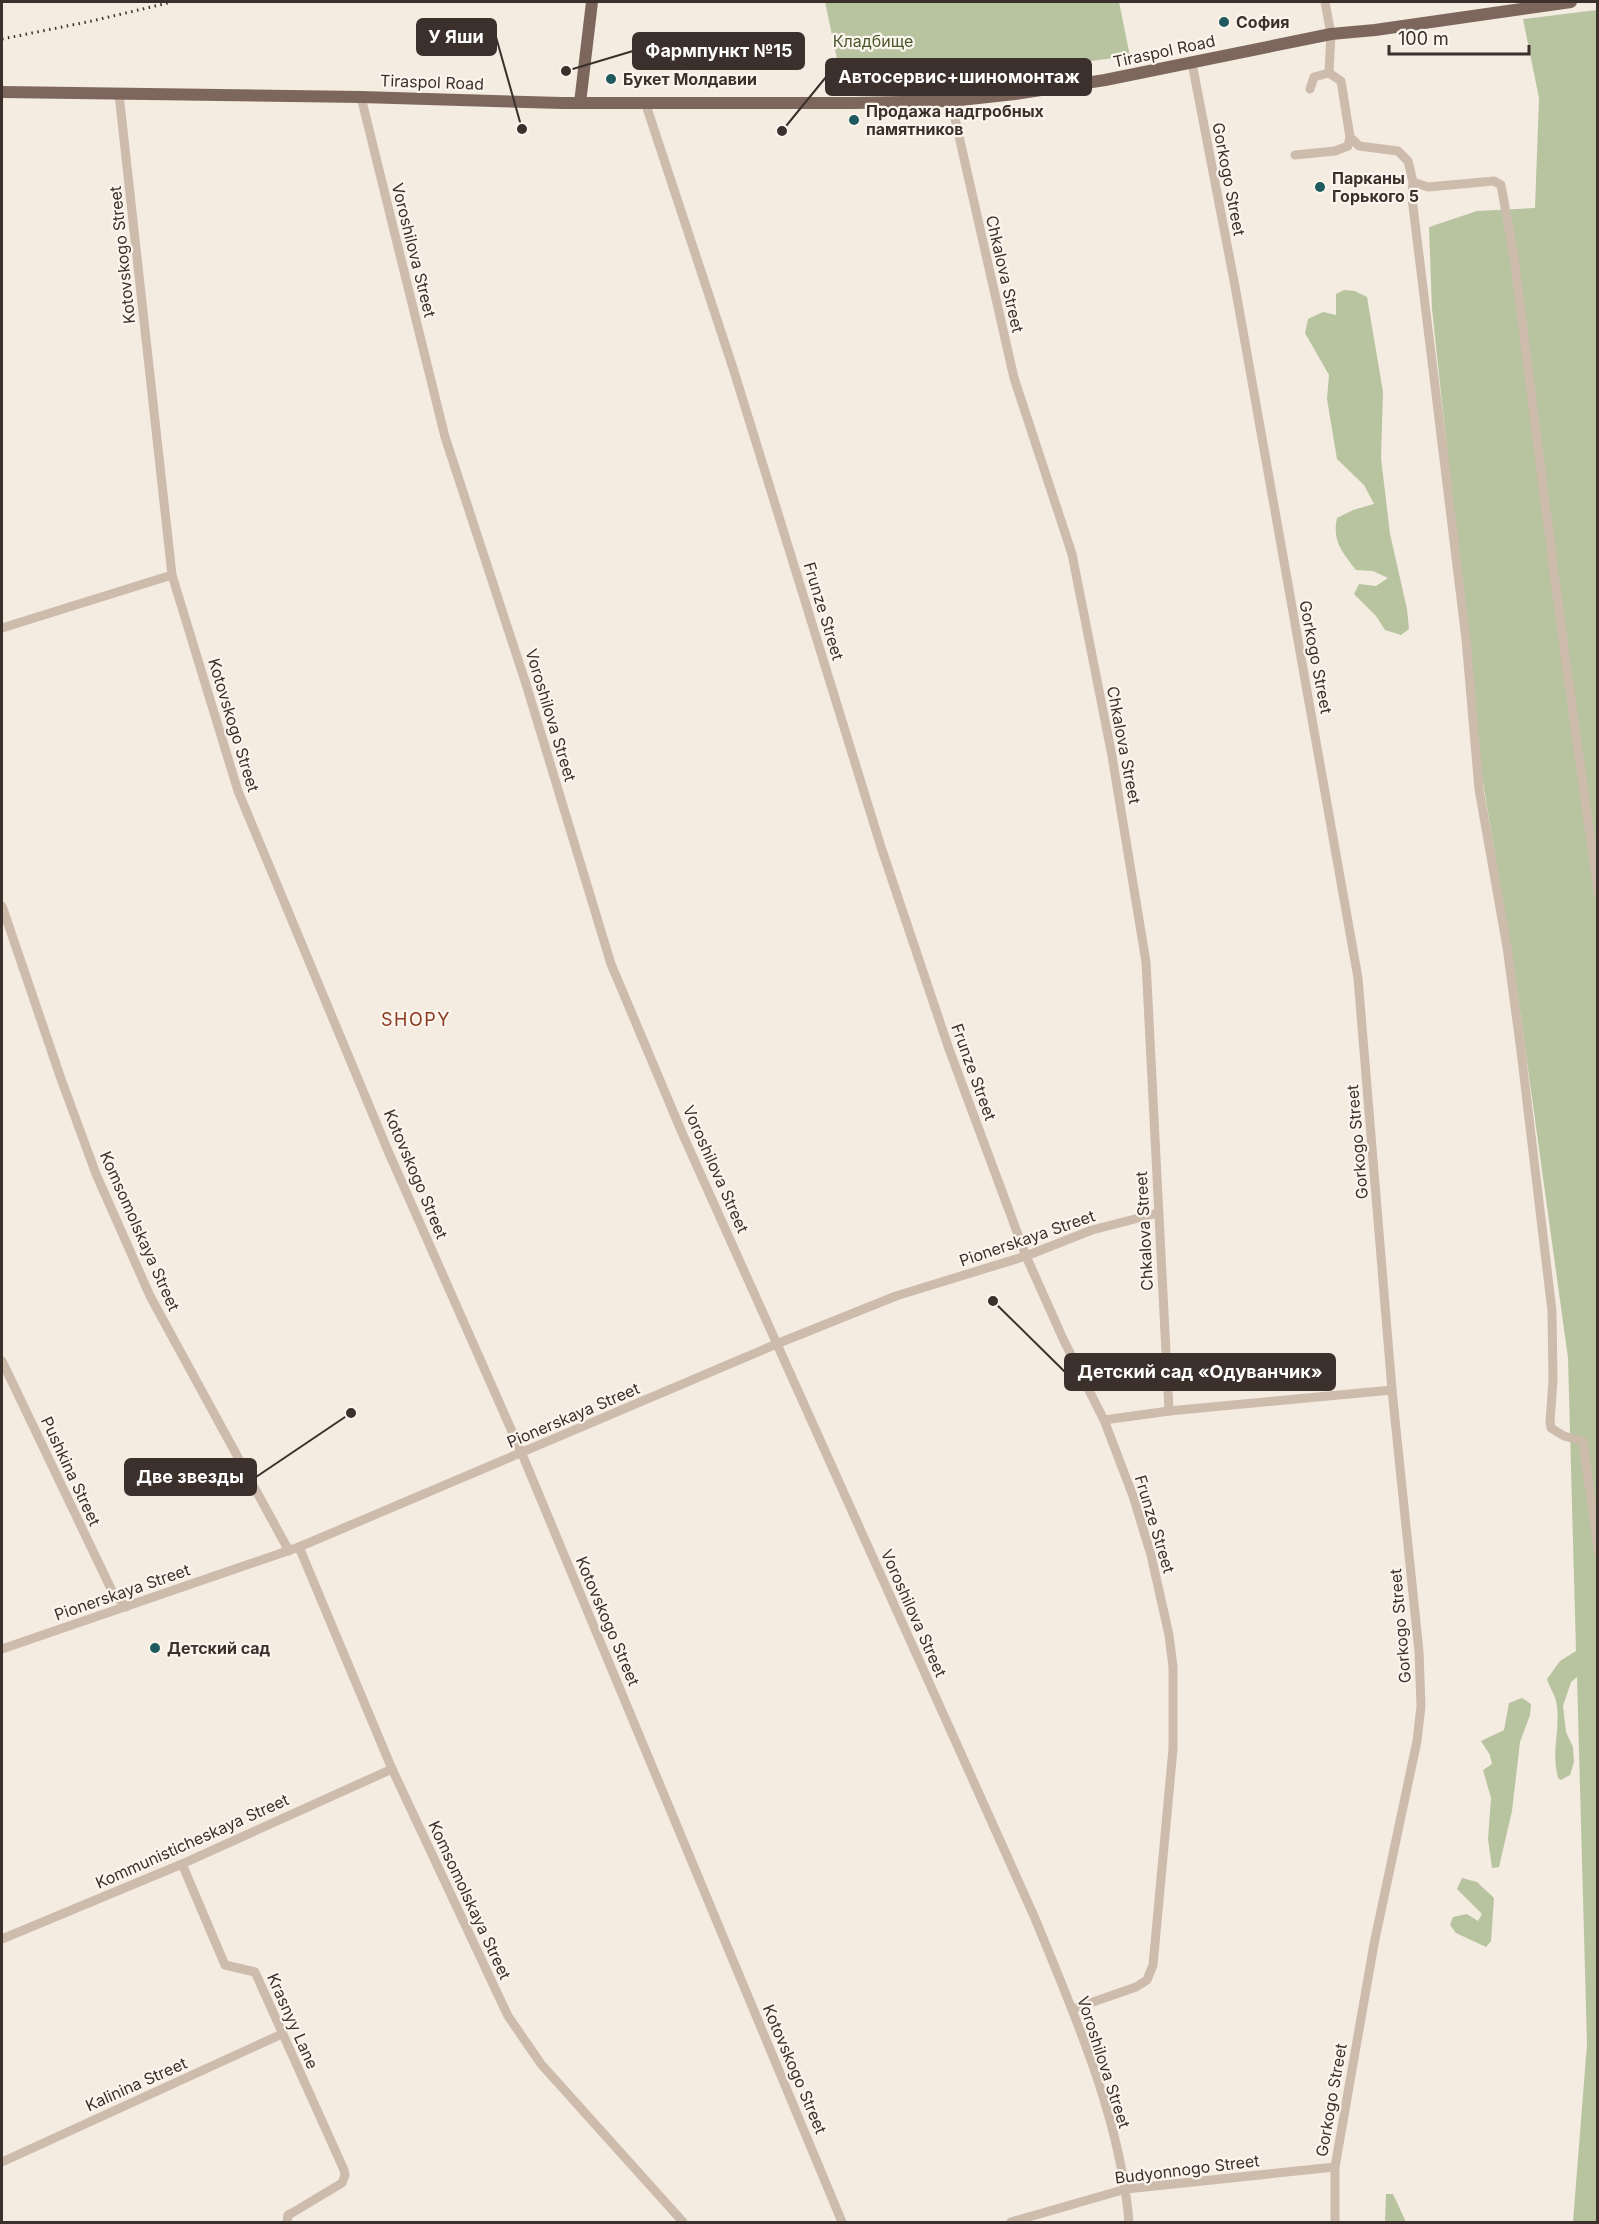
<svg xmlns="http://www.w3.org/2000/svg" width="1599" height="2224" viewBox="0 0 1599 2224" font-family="Inter,sans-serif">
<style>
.green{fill:#b8c4a0}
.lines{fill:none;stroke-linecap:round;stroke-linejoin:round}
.minor{stroke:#cdbbac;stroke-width:9}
.major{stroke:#7d675c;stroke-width:12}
.rail{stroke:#3b302b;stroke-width:3;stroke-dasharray:1.5 4.5;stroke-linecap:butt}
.poi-dot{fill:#1f5a5e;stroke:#fbf5ee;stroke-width:2}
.labels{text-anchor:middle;stroke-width:4.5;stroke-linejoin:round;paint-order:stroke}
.poi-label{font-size:16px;font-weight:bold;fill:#3b302b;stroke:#fbf5ee;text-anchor:start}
.park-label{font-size:16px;fill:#4a5a2e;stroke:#fbf5ee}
.street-label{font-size:16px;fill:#3b302b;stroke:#fbf5ee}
.neighbourhood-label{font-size:18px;letter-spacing:1.5px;fill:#8c3b22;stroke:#fbf5ee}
.leader{fill:none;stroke:#3b302b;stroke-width:2}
.callout-dot{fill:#3b302b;stroke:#fbf5ee;stroke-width:2}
.callout{fill:#3b302b;stroke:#3b302b;stroke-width:2}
.callout-label{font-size:18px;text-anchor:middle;font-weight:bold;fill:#fff}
</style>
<rect width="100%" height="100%" fill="#f4ebe1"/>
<g class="green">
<path d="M825,2h294l11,54 -142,18 -146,8z"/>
<path d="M1597,10v2212h-24l14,-178 -10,-367 -6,5 -8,24 3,26 7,15 1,15 -4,13 -9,5 -3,-2c-7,-28 2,-45 -1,-72 -1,-10 -7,-17 -10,-27l13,-18 16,-10 -8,-293 -54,-390 -32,-191 -50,-468 -3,-82 48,-16 58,-3 4,-110 -16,-79z"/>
<path d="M1344,290l11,1 12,6 16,95 -2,66 9,76 17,75 2,20 -8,6 -16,-5 -9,-14 -22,-22 5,-10 17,2 12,-8 -15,-7 -17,-1c-14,-18 -24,-29 -19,-52l16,-8 21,-6 -10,-19 -27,-26 -10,-60 2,-24 -24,-42 3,-14 15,-7 13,3v-21z"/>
<path d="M1522,1698l9,6 -1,11 -10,27 -8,69 -13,56 -7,1 -4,-29 3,-41 -8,-28 9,-6 -2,-9 -9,-14 23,-11 5,-27z"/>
<path d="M1462,1878l15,4 17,16 -3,43 -5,6 -30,-14 -6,-8 3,-8 14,-3 11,7 4,-7 -25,-25z"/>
<path d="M1386,2194h7l13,28h-21z"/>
</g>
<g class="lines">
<g class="minor">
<path d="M1325,2l6,32 -2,39"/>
<path d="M1192,63l43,223 123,692 34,412 27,262 2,54 -4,35 -43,203 -39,223v55"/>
<path d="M1310,89l4,-12 15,-4 12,8 9,56 9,9 39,5 10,10 5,21 15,5 66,-6 7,4 13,72 45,354 39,282"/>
<path d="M119,94l53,481 66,216 150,360 134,303 320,768"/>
<path d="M361,97l84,340 81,247 85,280 72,171 351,781c40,98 86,200 95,306"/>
<path d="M951,101l63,277 58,176 40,202 34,206 23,449"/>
<path d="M645,102l88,266 148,479 68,202 77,207 38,85 40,79 29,76 18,59 18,80 4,32v82l-20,216 -6,15 -11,7 -63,22"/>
<path d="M1295,155l40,-4 13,-5 2,-9"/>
<path d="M1413,182l-1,16 54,441 13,150 28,158 14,104 31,260 1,69 -3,42 1,6 13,8 19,5 15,110"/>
<path d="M2,628l170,-53"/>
<path d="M2,906l58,170 36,98 54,122 139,255"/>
<path d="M2,1361l111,232 13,14"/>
<path d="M1104,1420l65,-9 223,-21"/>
<path d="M299,1547l93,222 116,247 33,48 142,158"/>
<path d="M2,1649l297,-102 480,-204 117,-47 130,-40 66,-26 66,-17"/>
<path d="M182,1864l43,101 30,7 89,198 1,5 -3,8 -50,30 -4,2 -1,7"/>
<path d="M2,1939l180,-75 210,-95"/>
<path d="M2,2162l280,-128"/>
<path d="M1011,2222l115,-33 209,-22"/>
</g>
<g class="major">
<path d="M2,92l359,5 201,6h292l97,-2 64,-7 90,-14 226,-46 44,-4 196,-28"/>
<path d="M580,103l12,-101"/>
</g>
<path class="rail" d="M2,39l90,-18 80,-19"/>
</g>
<g class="poi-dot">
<circle cx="1224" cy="22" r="6"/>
<circle cx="611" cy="79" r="6"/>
<circle cx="854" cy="120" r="6"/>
<circle cx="1320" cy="187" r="6"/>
<circle cx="155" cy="1648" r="6"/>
</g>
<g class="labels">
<g class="poi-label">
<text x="1236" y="28">София</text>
<text x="623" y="85">Букет Молдавии</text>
<text x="866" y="117">Продажа надгробных<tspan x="866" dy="18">памятников</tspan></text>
<text x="1332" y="184">Парканы<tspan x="1332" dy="18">Горького 5</tspan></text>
<text x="167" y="1654">Детский сад</text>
</g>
<g class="park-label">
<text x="873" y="47">Кладбище</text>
</g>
<g class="street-label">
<text transform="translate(1164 51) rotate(-12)" y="6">Tiraspol Road</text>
<text transform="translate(432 82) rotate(2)" y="6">Tiraspol Road</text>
<text transform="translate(1229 179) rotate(79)" y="6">Gorkogo Street</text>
<text transform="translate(414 250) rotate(76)" y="6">Voroshilova Street</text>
<text transform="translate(122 255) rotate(-96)" y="6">Kotovskogo Street</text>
<text transform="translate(1005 274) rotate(77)" y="6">Chkalova Street</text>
<text transform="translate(824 611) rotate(73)" y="6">Frunze Street</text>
<text transform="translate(1316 657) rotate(79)" y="6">Gorkogo Street</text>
<text transform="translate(551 715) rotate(73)" y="6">Voroshilova Street</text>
<text transform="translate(234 725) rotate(73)" y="6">Kotovskogo Street</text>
<text transform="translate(1124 745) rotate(79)" y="6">Chkalova Street</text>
<text transform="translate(974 1072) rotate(70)" y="6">Frunze Street</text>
<text transform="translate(1357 1142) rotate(-95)" y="6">Gorkogo Street</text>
<text transform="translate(716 1169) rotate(66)" y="6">Voroshilova Street</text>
<text transform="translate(416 1174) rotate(67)" y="6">Kotovskogo Street</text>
<text transform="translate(140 1231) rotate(66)" y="6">Komsomolskaya Street</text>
<text transform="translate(1144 1231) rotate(-93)" y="6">Chkalova Street</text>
<text transform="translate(1027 1238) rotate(-19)" y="6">Pionerskaya Street</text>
<text transform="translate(573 1415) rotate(-23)" y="6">Pionerskaya Street</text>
<text transform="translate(71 1471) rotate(65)" y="6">Pushkina Street</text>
<text transform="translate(1155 1524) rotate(73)" y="6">Frunze Street</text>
<text transform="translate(122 1592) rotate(-19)" y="6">Pionerskaya Street</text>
<text transform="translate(914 1613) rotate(66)" y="6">Voroshilova Street</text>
<text transform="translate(608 1621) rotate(67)" y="6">Kotovskogo Street</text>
<text transform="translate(1400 1626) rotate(-95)" y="6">Gorkogo Street</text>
<text transform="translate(192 1841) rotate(-24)" y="6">Kommunisticheskaya Street</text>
<text transform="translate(470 1900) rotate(65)" y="6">Komsomolskaya Street</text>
<text transform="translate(293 2021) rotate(66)" y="6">Krasnyy Lane</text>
<text transform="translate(1104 2062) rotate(72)" y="6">Voroshilova Street</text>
<text transform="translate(795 2069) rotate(67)" y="6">Kotovskogo Street</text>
<text transform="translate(136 2084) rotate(-24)" y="6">Kalinina Street</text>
<text transform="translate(1331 2100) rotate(-80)" y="6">Gorkogo Street</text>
<text transform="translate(1187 2169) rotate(-7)" y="6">Budyonnogo Street</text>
</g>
<g class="neighbourhood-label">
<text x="416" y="1026">SHOPY</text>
</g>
</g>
<path class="leader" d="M522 129L496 37M566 71L633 51M782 131L826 77M993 1301L1065 1372M351 1413L256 1477"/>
<g class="callout-dot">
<circle cx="522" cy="129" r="6"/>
<circle cx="566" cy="71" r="6"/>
<circle cx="782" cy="131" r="6"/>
<circle cx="993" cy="1301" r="6"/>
<circle cx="351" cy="1413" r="6"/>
</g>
<g class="callout">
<rect x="417" y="19" width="79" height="36" rx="6"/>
<rect x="633" y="33" width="171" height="36" rx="6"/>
<rect x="826" y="59" width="265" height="36" rx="6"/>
<rect x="1065" y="1354" width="270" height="36" rx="6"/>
<rect x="125" y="1459" width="131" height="36" rx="6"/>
</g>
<g class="callout-label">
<text x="456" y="43">У Яши</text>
<text x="719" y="57">Фармпункт №15</text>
<text x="959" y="83">Автосервис+шиномонтаж</text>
<text x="1200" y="1378">Детский сад «Одуванчик»</text>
<text x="190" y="1483">Две звезды</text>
</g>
<rect width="1599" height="2224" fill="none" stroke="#3b302b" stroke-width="6"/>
<path d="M1389 45v9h140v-9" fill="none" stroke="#3b302b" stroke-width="3"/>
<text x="1398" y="45" font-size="18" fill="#3b302b" stroke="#fbf5ee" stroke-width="4.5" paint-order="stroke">100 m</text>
</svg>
